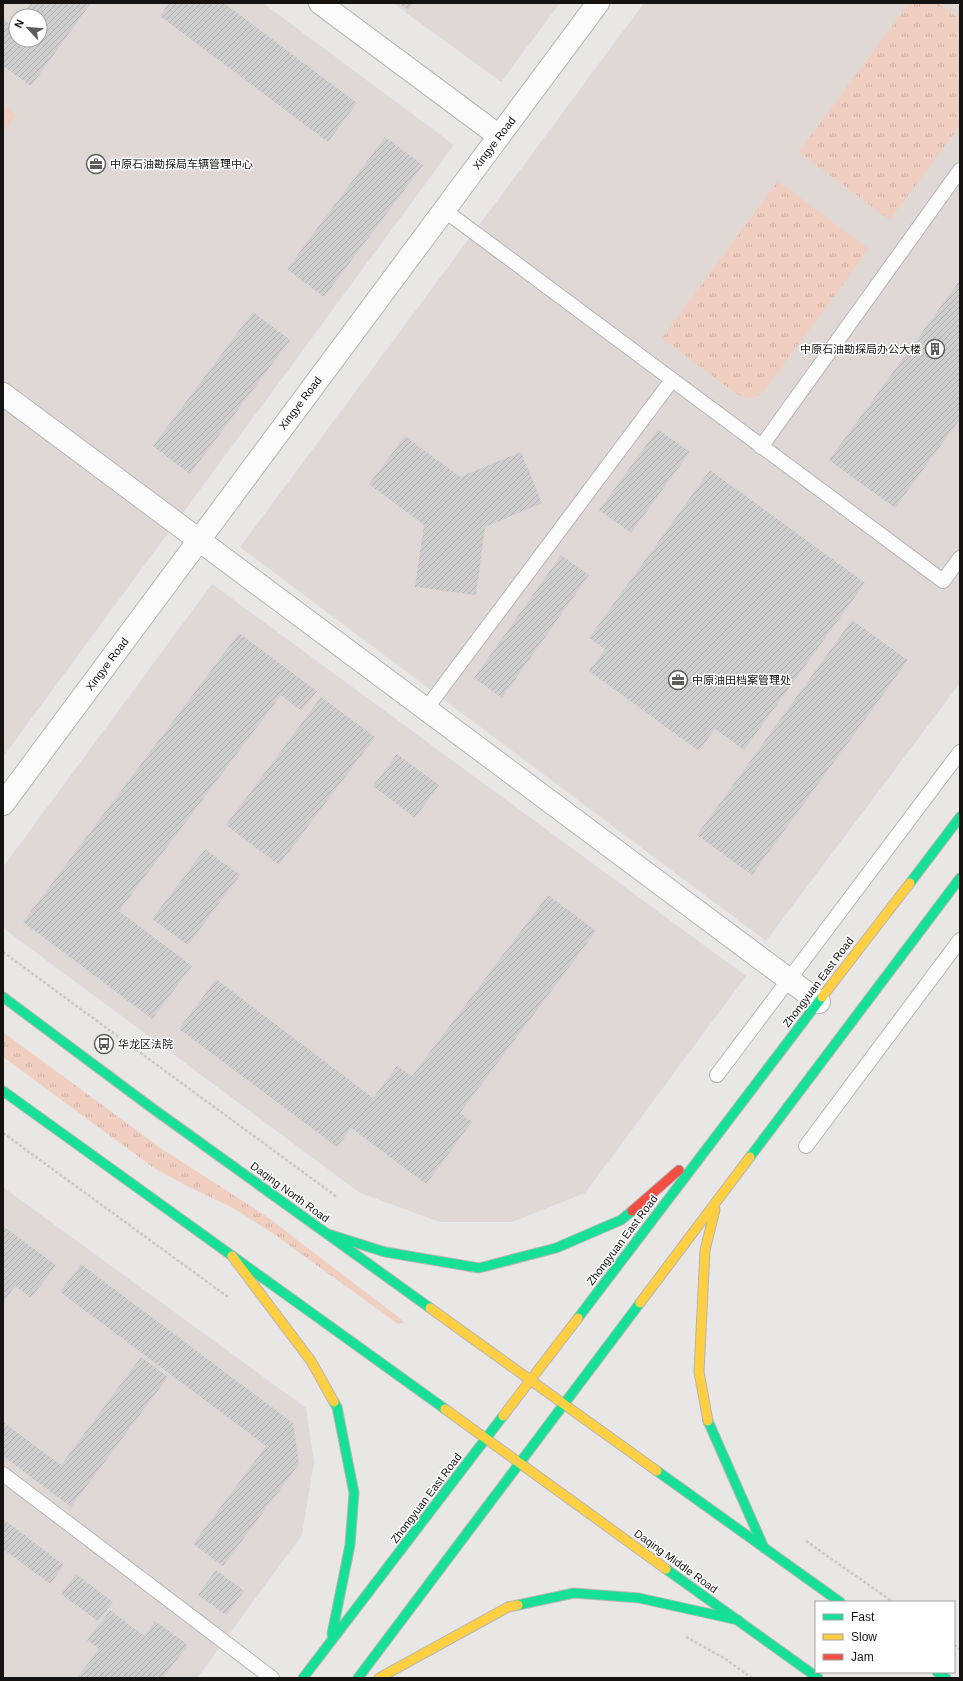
<svg xmlns="http://www.w3.org/2000/svg" width="963" height="1681" viewBox="0 0 963 1681" font-family="Helvetica,'Noto Sans SC',sans-serif">
<style>
.built{fill:#e0d8d5;fill-rule:evenodd}
.grass{fill:url(#grass-tufts)}
.park{fill:#f0cfc1}
.building{fill:url(#building-hatch)}
.lines{fill:none;stroke-linecap:round;stroke-linejoin:round}
.lane-casing{stroke:#b6b5b4;stroke-width:16}
.street-casing{stroke:#b6b5b4;stroke-width:24}
.fast-casing{stroke:#b6b5b4;stroke-width:11}
.slow-casing{stroke:#b6b5b4;stroke-width:11}
.jam-casing{stroke:#b6b5b4;stroke-width:11}
.path{stroke:#c8c8c8;stroke-width:2.5;stroke-dasharray:3 2;stroke-linecap:butt}
.lane{stroke:#fcfbfb;stroke-width:14}
.street{stroke:#fcfbfb;stroke-width:22}
.fast{stroke:#16e098;stroke-width:9}
.slow{stroke:#ffcf43;stroke-width:9}
.jam{stroke:#f24e42;stroke-width:9}
.labels{text-anchor:middle;stroke-width:3;stroke-linejoin:round;paint-order:stroke}
.street-label{font-size:11px;fill:#141312;stroke:#fff}
.poi-label{font-size:11px;fill:#141312;stroke:#fff;text-anchor:start}
</style>
<defs>
<pattern id="grass-tufts" width="24" height="20" patternUnits="userSpaceOnUse"><rect width="24" height="20" fill="#f0cfc1"/><path d="M3 7l-1-3M5 7V3M7 7l1-3M15 17l-1-3M17 17v-4M19 17l1-3" fill="none" stroke="#cdb1a5"/></pattern>
<pattern id="building-hatch" width="6" height="6" patternUnits="userSpaceOnUse"><rect width="6" height="6" fill="#cfcece"/><path d="M-1 1l2-2M0 6l6-6M5 7l2-2" fill="none" stroke="#b1b0b0"/></pattern>
</defs>
<rect width="100%" height="100%" fill="#e9e7e6"/>
<g class="built">
<path d="M3,3h260l191,142 -451,612zM16,16h24v24h-24z"/>
<path d="M393,3h167l-59,79z"/>
<path d="M644,3h316v680l-194,258 -526,-394z"/>
<path d="M212,584l534,392 -161,217 -73,29h-72l-80,-29 -357,-265v-61z"/>
<path d="M3,1187l303,221 8,54 -12,73 -105,143h-194z"/>
</g>
<g class="grass">
<path d="M909,3h29l22,16v107l-70,94 -91,-68z"/>
<path d="M778,181l91,68 -105,142 -9,6 -8,2 -12,-6 -73,-55z"/>
<path d="M3,1032l159,117 104,67 135,103 3,4 -6,1 -130,-94 -35,-22 -46,-22 -33,-18 -151,-111z"/>
</g>
<path class="park" d="M3,105l13,10 -13,18z"/>
<g class="building">
<path d="M31,3h60l-60,83 -28,-20v-18l2,-3 -2,-1v-25l11,8 2,-3v16h24v-24h-18z"/>
<path d="M169,3h55l133,100 -29,39 -168,-126z"/>
<path d="M399,3h14l-5,7z"/>
<path d="M385,137l38,28 -99,132 -37,-28z"/>
<path d="M960,280v139l-65,89 -66,-48z"/>
<path d="M253,312l37,28 -100,134 -37,-28z"/>
<path d="M658,429l32,23 -59,81 -32,-23z"/>
<path d="M405,436l55,41 61,-25 21,51 -57,24 -9,68 -61,-8 9,-62 -55,-41z"/>
<path d="M710,470l155,113 -121,167 -29,-21 -16,22 -110,-80 16,-22 -16,-11z"/>
<path d="M561,555l28,20 -87,123 -28,-20z"/>
<path d="M852,620l56,40 -156,215 -55,-40z"/>
<path d="M239,633l78,58 -16,20 -20,-16 -162,216 73,55 -40,53 -129,-97z"/>
<path d="M321,697l54,40 -96,128 -53,-40z"/>
<path d="M397,754l42,31 -24,33 -42,-32z"/>
<path d="M205,849l35,26 -52,70 -36,-26z"/>
<path d="M548,895l48,36 -136,182 12,9 -46,62 -75,-56 -14,19 -158,-118 37,-50 157,119 24,-32 15,10z"/>
<path d="M3,1226l53,39 -25,33 -16,-12 -12,17z"/>
<path d="M81,1264l212,159 6,41 -76,102 -30,-22 73,-98 -206,-154z"/>
<path d="M141,1357l27,20 -97,130 -68,-51v-34l58,43z"/>
<path d="M3,1519l61,46 -14,19 -47,-35z"/>
<path d="M216,1570l28,21 -18,24 -28,-20z"/>
<path d="M76,1574l37,28 -15,19 -37,-27z"/>
<path d="M110,1610l34,26 11,-15 33,24 -25,33h-86l22,-29 -12,-9z"/>
</g>
<g class="lines">
<defs>
<g id="lane">
<path d="M444,210l499,371 17,-23"/>
<path d="M761,447l199,-277"/>
<path d="M426,709l246,-329"/>
<path d="M717,1075l243,-323"/>
<path d="M806,1146l154,-206"/>
<path d="M3,1474l269,204"/>
</g>
<g id="street">
<path d="M320,3l179,133"/>
<path d="M3,394l816,608"/>
<path d="M3,804l595,-801"/>
</g>
<g id="fast">
<path d="M910,883l50,-66"/>
<path d="M3,997l149,111 278,200"/>
<path d="M3,1091l442,318"/>
<path d="M750,1157l210,-279"/>
<path d="M328,1234l57,18 94,16 77,-20 65,-28 11,-9"/>
<path d="M578,1318l244,-321"/>
<path d="M708,1421l56,127"/>
<path d="M657,1471l183,131"/>
<path d="M666,1569l152,109"/>
<path d="M518,1605l56,-12 65,5 99,22"/>
<path d="M332,1634l18,-89 4,-52 -17,-86 -3,-5"/>
<path d="M937,1672l9,6"/>
<path d="M303,1678l200,-262"/>
<path d="M358,1678l282,-375"/>
</g>
<g id="slow">
<path d="M822,997l88,-114"/>
<path d="M232,1256l79,105 23,41"/>
<path d="M640,1303l110,-146"/>
<path d="M430,1308l227,163"/>
<path d="M445,1409l221,160"/>
<path d="M503,1416l75,-98"/>
<path d="M708,1421l-9,-49 6,-122 10,-40"/>
<path d="M379,1678l129,-71 10,-2"/>
</g>
<path id="jam" d="M632,1211l47,-41"/>
</defs>
<use href="#lane" class="lane-casing"/>
<use href="#street" class="street-casing"/>
<use href="#fast" class="fast-casing"/>
<use href="#slow" class="slow-casing"/>
<use href="#jam" class="jam-casing"/>
<g class="path">
<path d="M3,952l334,245"/>
<path d="M3,1133l225,164"/>
<path d="M806,1541l87,61"/>
<path d="M686,1637l38,21 28,20"/>
<path d="M954,1645l6,4"/>
</g>
<use href="#lane" class="lane"/>
<use href="#street" class="street"/>
<use href="#fast" class="fast"/>
<use href="#slow" class="slow"/>
<use href="#jam" class="jam"/>
</g>
<defs>
<symbol id="office-ring" viewBox="-11 -11 22 22"><circle r="9.5" fill="#fff" stroke="#5f5d5c" stroke-width="1.5"/><path d="M-6-3h4V-5.5h4V-3h4V5H-6ZM-1-4.5V-3h2v-1.5ZM-6 0V1H6V0Z" fill="#5f5d5c"/></symbol>
<symbol id="building-ring" viewBox="-11 -11 22 22"><circle r="9.5" fill="#fff" stroke="#5f5d5c" stroke-width="1.5"/><path d="M-4-6H4V6H1V3H-1V6H-4ZM-2.5-4.3h1.7v1.8h-1.7ZM.8-4.3h1.7v1.8H.8ZM-2.5-1h1.7V.8h-1.7ZM.8-1h1.7V.8H.8Z" fill="#5f5d5c"/></symbol>
<symbol id="bus-ring" viewBox="-11 -11 22 22"><circle r="9.5" fill="#fff" stroke="#5f5d5c" stroke-width="1.5"/><path d="M-5-6H5V4H4V6H2V4H-2V6H-4V4H-5ZM-3.5-4V0h7V-4ZM-3.5 1.2v1.5H-2V1.2ZM2 1.2v1.5H3.5V1.2Z" fill="#5f5d5c"/></symbol>
</defs>
<g fill-rule="evenodd">
<use href="#office-ring" x="85" y="153" width="22" height="22"/>
<use href="#building-ring" x="924" y="338" width="22" height="22"/>
<use href="#office-ring" x="667" y="669" width="22" height="22"/>
<use href="#bus-ring" x="93" y="1033" width="22" height="22"/>
</g>
<g class="labels">
<g class="street-label">
<text transform="translate(494 143) rotate(-53)" y="4">Xingye Road</text>
<text transform="translate(300 403) rotate(-53)" y="4">Xingye Road</text>
<text transform="translate(107 664) rotate(-53)" y="4">Xingye Road</text>
<text transform="translate(818 982) rotate(-53)" y="4">Zhongyuan East Road</text>
<text transform="translate(290 1192) rotate(36)" y="4">Daqing North Road</text>
<text transform="translate(622 1240) rotate(-53)" y="4">Zhongyuan East Road</text>
<text transform="translate(426 1498) rotate(-53)" y="4">Zhongyuan East Road</text>
<text transform="translate(676 1561) rotate(36)" y="4">Daqing Middle Road</text>
</g>
<g class="poi-label">
<text x="110" y="168">中原石油勘探局车辆管理中心</text>
<text x="921" y="353" text-anchor="end">中原石油勘探局办公大楼</text>
<text x="692" y="684">中原油田档案管理处</text>
<text x="118" y="1048">华龙区法院</text>
</g>
</g>
<rect width="963" height="1681" fill="none" stroke="#141312" stroke-width="8"/>
<rect x="815" y="1601" width="140" height="72" fill="#ffffff" stroke="#a1a1a0"/>
<rect x="823" y="1614" width="20" height="6" fill="#16e098" stroke="#a1a1a0"/>
<text x="851" y="1621" font-size="12" fill="#141312">Fast</text>
<rect x="823" y="1634" width="20" height="6" fill="#ffcf43" stroke="#a1a1a0"/>
<text x="851" y="1641" font-size="12" fill="#141312">Slow</text>
<rect x="823" y="1654" width="20" height="6" fill="#f24e42" stroke="#a1a1a0"/>
<text x="851" y="1661" font-size="12" fill="#141312">Jam</text>
<g transform="translate(28 28) rotate(296)"><circle r="19" fill="#ffffff" stroke="#a1a1a0"/>
<path d="M0-3L7 15L0 10L-7 15Z" fill="#5f5d5c"/>
<text y="-6" font-size="11" font-weight="bold" text-anchor="middle" fill="#141312">N</text>
</g>
</svg>
